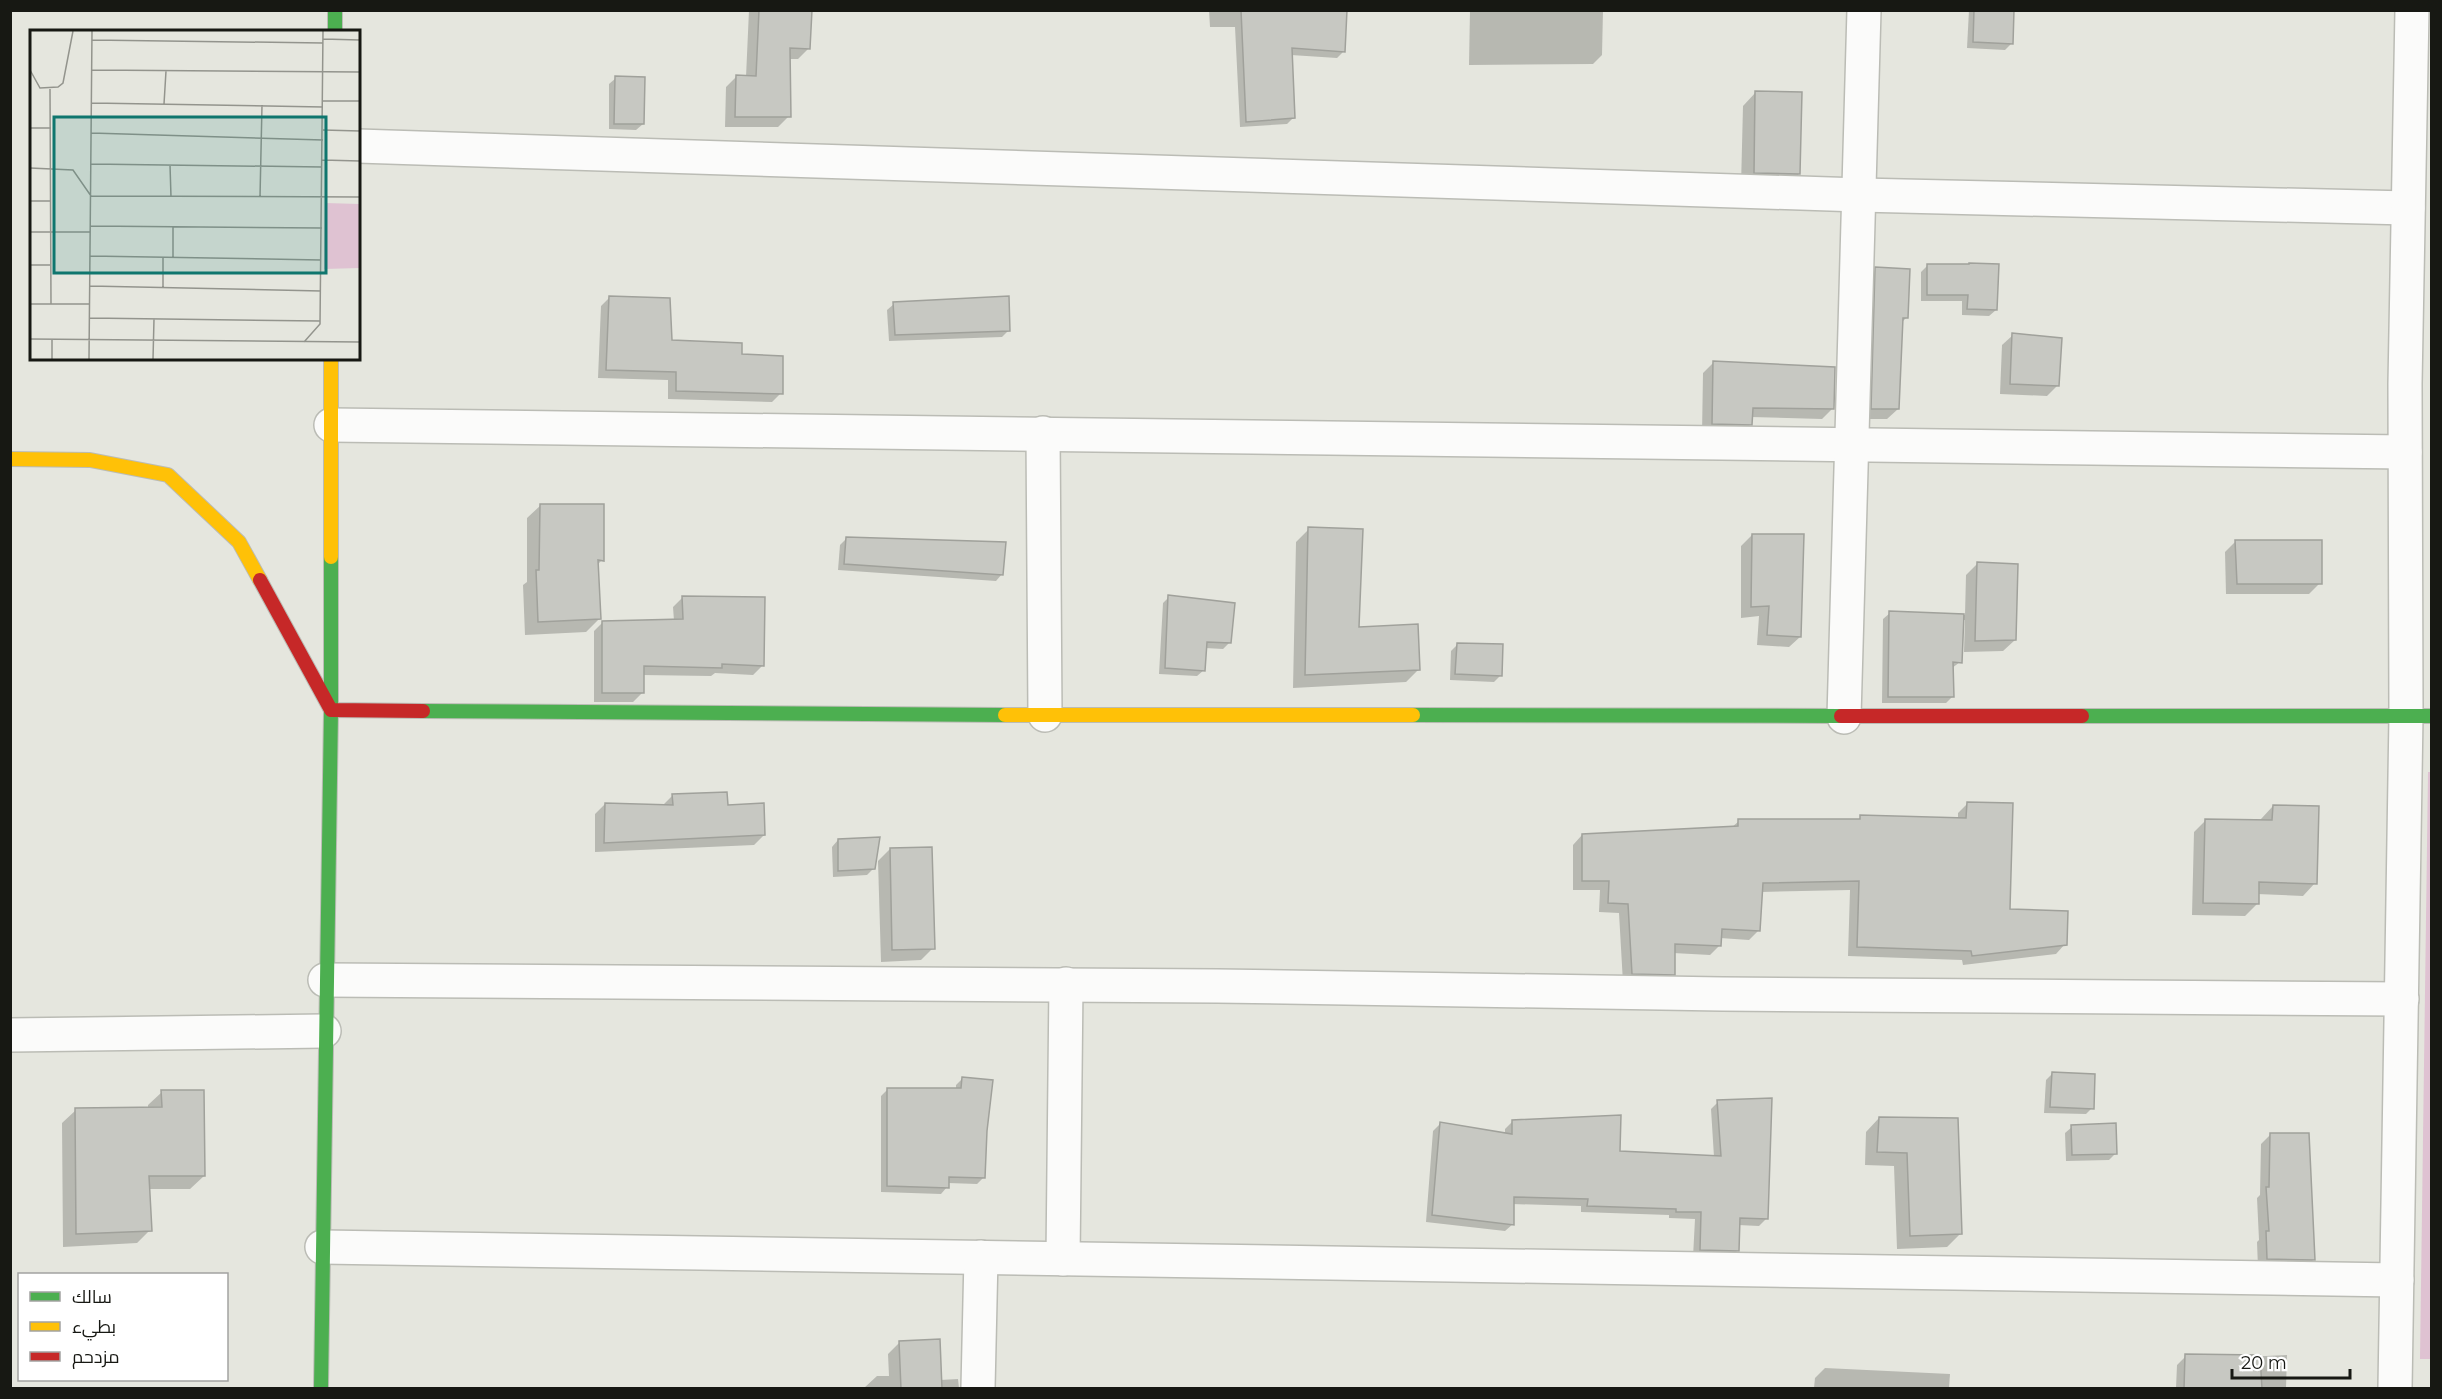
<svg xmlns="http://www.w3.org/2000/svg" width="2442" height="1399" viewBox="0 0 2442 1399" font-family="Montserrat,Cairo,sans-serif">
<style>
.green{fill:#dfc2d2}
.shadow{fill:#0003}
.building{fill:#c7c8c2;stroke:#a0a19b;stroke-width:1.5}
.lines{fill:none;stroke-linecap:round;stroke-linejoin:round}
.street-casing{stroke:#bbbcb5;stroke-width:36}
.fast-casing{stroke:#bbbcb5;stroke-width:16}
.slow-casing{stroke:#bbbcb5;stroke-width:16}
.jam-casing{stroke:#bbbcb5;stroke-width:16}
.street{stroke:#fbfbfa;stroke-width:33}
.fast{stroke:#4caf50;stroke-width:14}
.slow{stroke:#ffc107;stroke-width:14}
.jam{stroke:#c62828;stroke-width:14}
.inset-road{fill:none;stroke:#93948d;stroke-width:1.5}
.view{fill:#0f766e;fill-opacity:0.15;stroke:#0f766e;stroke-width:3}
.inset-edge{fill:none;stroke:#171813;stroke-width:3}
</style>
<rect width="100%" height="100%" fill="#e5e6de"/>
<path class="green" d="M2428,772h4v587h-12z"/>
<g class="shadow">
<path d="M749,10h61l-1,38 -11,11h-9v57l-11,11h-53l1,-40 11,-11 9,1z"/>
<path d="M1209,10h137l-3,42 -6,6 -46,-3 3,62 -7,7 -47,3 -5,-100h-25z"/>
<path d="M1470,10h133l-1,45 -9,9 -124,1z"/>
<path d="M1969,10h43l-1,34 -6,6 -38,-2z"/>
<path d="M616,78l27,46 -7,6 -27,-1v-45z"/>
<path d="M1756,92l43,82 -14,13 -44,-1 2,-80z"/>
<path d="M1927,266l69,44 -7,6 -27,-1v-14h-41v-29z"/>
<path d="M1876,269l30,49 -5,5 -3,86 -11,10h-25l4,-140z"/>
<path d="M610,297l61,44 69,15 41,37 -9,9 -104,-3v-19l-70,-2 3,-72z"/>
<path d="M894,304l114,27 -6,6 -113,4 -2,-31z"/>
<path d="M2013,335l44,51 -10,10 -47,-2 2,-49z"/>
<path d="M1714,362l118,47 -10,10 -71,-2v7l-11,11 -38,-1 1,-61z"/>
<path d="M541,505l61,55 -5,5 3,53 -14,14 -61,3 -2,-50 4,-3v-64z"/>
<path d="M1309,529l48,99 62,41 -13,13 -113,6 3,-146z"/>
<path d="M1752,535l48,102 -11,10 -32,-2 2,-29 -18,2v-72z"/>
<path d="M846,539l156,35 -6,7 -158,-11 2,-25z"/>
<path d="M2236,541l84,42 -11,11h-83l-1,-42z"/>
<path d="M1978,563l37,77 -12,11 -39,1 1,-32h-3l-2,42 -8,6 1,28 -7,7h-64l1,-84 7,-6 75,2 1,-40z"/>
<path d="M1169,597l61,45 -7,7 -18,-1 -1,22 -7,6 -38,-2 4,-71z"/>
<path d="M682,598l80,68 -9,9 -38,-2 -4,3 -69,-1v18l-9,9h-39v-71l9,-9 71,-1 -1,-14z"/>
<path d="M1457,645l44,30 -7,7 -44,-2 1,-29z"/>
<path d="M673,795l53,12 38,28 -10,10 -159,7v-38l10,-10 57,2z"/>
<path d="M1967,804l42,107 56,33 -9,10 -93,11 -1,-5 -114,-4 2,-66 -89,2 -3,39 -9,9 -29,-2v7l-10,10 -37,-2v21l-9,9h-41l-4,-70 -20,-1 1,-22h-27v-45l9,-10 149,-7 8,-7h118l4,-4 97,3v-7z"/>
<path d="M2273,806l42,77 -12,13 -46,-2v10l-12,12 -53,-1 2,-83 12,-12 55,2v-3z"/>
<path d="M838,840l36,28 -7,7 -34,2 -1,-30z"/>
<path d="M890,849l43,99 -12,12 -40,2 -3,-101z"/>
<path d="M2052,1074l40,34 -6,6 -42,-1 2,-33z"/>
<path d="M963,1078l22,53 -1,46 -7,7 -29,-1 -1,4 -6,7 -60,-2v-96l6,-6h69v-5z"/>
<path d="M162,1092l42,84 -14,13h-42l2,41 -13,13 -74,4 -1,-124 14,-13 72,-1v-4z"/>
<path d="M1718,1102l49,116 -8,8 -21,-1v25l-8,8 -37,-1 2,-38 -26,-1v-3l-88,-3v-6l-69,-2 1,20 -8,7 -79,-9 7,-91 8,-8 64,11v-5l8,-8 105,32 96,4 -3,-48z"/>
<path d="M1879,1118l78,1 3,115 -13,13 -50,2 -3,-83 -29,-1 1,-33z"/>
<path d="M2072,1127l44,26 -7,7 -43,1 -1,-28z"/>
<path d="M2271,1134l43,125 -10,10 -46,-1 -1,-26 2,-2 -2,-42 3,-3 1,-51z"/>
<path d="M900,1342l40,38 18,-1 1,9h-95l13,-12h12l-1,-22z"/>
<path d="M2187,1355l57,2 43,-2 -1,33h-110l1,-23z"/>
<path d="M1825,1368l125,6 -1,14h-135l1,-10z"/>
</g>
<g class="building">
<path d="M759,10h53l-2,39 -20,-1 1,69h-56l1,-42 20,1z"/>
<path d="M1241,10h106l-2,42 -53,-4 3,70 -49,4z"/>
<path d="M1974,10h40l-1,34 -40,-2z"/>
<path d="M615,76l30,1 -1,47h-30z"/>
<path d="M1755,91l47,1 -2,82 -46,-1z"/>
<path d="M1969,263l30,1 -2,46 -30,-1 1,-14h-41v-31h42z"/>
<path d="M1875,267l35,2 -2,49h-5l-4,91h-28z"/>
<path d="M609,296l61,2 2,42 70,3v11l41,2v38l-107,-3v-19l-70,-2z"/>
<path d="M1009,296l1,35 -115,4 -2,-33z"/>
<path d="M2012,333l50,5 -3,48 -49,-2z"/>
<path d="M1713,361l122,6 -1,42 -81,-1 -1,17 -40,-1z"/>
<path d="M540,504h64v57l-6,-1 3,59 -63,3 -2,-52h3z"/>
<path d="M1308,527l55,2 -4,98 59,-3 2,46 -115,5z"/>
<path d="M1752,534h52l-3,103 -34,-2 2,-29 -18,1z"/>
<path d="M846,537l160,5 -3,33 -159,-11z"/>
<path d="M2235,540h87v44h-85z"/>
<path d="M1977,562l41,2 -2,76 -41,1z"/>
<path d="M1168,595l67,8 -4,40 -24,-1 -2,29 -40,-3z"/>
<path d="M682,596l83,1 -1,69 -42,-2v4l-78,-2v27h-42v-72l81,-2z"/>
<path d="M1889,611l75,3 -2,49 -9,-1 1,35h-66z"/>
<path d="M1457,643l46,1 -1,32 -47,-2z"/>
<path d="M727,792l1,13 36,-2 1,32 -161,8 1,-40 68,2 -1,-11z"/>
<path d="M1967,802l46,1 -3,106 58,2 -1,34 -95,11 -1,-5 -114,-4 2,-66 -96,2 -3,48 -38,-2 -1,17 -46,-2v31l-43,-1 -4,-70 -20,-1 1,-22h-27v-47l156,-8v-7h122v-4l106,3z"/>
<path d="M2273,805l46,1 -2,78 -58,-2v22l-56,-1 2,-84 67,1z"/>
<path d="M880,837l-5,32 -37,2v-32z"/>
<path d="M932,847l3,102 -43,1 -2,-102z"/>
<path d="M2052,1072l43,2 -1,35 -44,-2z"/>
<path d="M962,1077l31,3 -6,51 -2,47 -36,-1v11l-62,-2v-98h74z"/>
<path d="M161,1090h43l1,86h-56l3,55 -76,3 -1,-126 87,-1z"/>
<path d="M1772,1098l-4,121 -28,-1 -1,33 -39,-1 1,-38h-25v-3l-89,-3 1,-7 -74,-2v28l-82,-10 8,-93 72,12v-14l109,-5 -1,36 101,5 -4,-56z"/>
<path d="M1879,1117l79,1 4,116 -52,2 -3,-83 -30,-1z"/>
<path d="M2116,1123l1,31 -45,1 -1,-30z"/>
<path d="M2270,1133h39l6,127 -48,-1 -1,-28h3l-3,-44h3z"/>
<path d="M940,1339l2,50h-41l-2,-48z"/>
<path d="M2185,1354l75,1 2,34h-78z"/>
</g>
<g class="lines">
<defs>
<g id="street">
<path d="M358,146l1502,49 548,13"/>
<path d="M331,425l2074,27"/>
<path d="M1043,433l2,282"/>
<path d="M1844,717l20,-707"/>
<path d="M325,980l892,6 505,8 680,5"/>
<path d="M10,1035l314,-4"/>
<path d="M322,1247l2075,33"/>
<path d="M1063,1259l3,-275"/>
<path d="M978,1388l3,-131"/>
<path d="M2395,1388l11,-672 -1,-332 7,-374"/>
</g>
<g id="fast">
<path d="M335,10v22"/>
<path d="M423,711l582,4"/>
<path d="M1413,715l428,1"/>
<path d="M2082,716h350"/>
<path d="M321,1388l10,-678v-153"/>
</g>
<g id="slow">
<path d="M331,358v199"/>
<path d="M10,459l80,1 78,15 71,67 21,38"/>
<path d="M1005,715h408"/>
</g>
<g id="jam">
<path d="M260,580l71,130 92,1"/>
<path d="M1841,716h241"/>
</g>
</defs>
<use href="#street" class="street-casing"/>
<use href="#fast" class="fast-casing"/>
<use href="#slow" class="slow-casing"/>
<use href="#jam" class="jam-casing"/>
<use href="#street" class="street"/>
<use href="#fast" class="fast"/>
<use href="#slow" class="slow"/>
<use href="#jam" class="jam"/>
</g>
<g transform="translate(30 30)">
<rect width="330" height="330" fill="#e5e6de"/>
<path d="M295,173l35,1v64l-36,1z" fill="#dfc2d2"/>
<path class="inset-road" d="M293,9l37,1M62,10l231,3M0,40l10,18 18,-1 5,-4 10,-52M62,40l268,2M20,59l1,215M293,71h37M62,73l231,4M134,74l2,-33M0,98h21M293,100l37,1M61,103l232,7M292,130l38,1M61,134l231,3M140,135l1,32M0,138l43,2 18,26 269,1M230,167l2,-92M0,171h20M60,196l232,2M0,202h60M60,226l231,4M143,227v-30M0,235h20M60,256l231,5M133,258v-31M0,274h59M59,288l231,3M0,309l330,3M274,312l16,-18 3,-293M22,329v-19M59,329l3,-328M123,329l1,-40"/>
<path class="view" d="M24,87h272v156h-272z"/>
<rect width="330" height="330" class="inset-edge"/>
</g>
<rect width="2442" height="1399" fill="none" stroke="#171813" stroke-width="24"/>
<rect x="18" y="1273" width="210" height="108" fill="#ffffff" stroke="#a2a3a1" stroke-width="1.5"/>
<rect x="30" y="1292" width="30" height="9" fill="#4caf50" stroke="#a2a3a1" stroke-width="1.5"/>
<text x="72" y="1303" font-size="18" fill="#171813">سالك</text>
<rect x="30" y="1322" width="30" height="9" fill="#ffc107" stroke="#a2a3a1" stroke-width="1.5"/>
<text x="72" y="1333" font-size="18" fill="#171813">بطيء</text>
<rect x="30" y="1352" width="30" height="9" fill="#c62828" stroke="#a2a3a1" stroke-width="1.5"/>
<text x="72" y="1363" font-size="18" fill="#171813">مزدحم</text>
<path d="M2232 1369v9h118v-9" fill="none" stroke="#171813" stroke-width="3"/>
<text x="2241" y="1369" font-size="18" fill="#171813" stroke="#ffffff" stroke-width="4.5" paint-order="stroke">20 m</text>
</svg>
